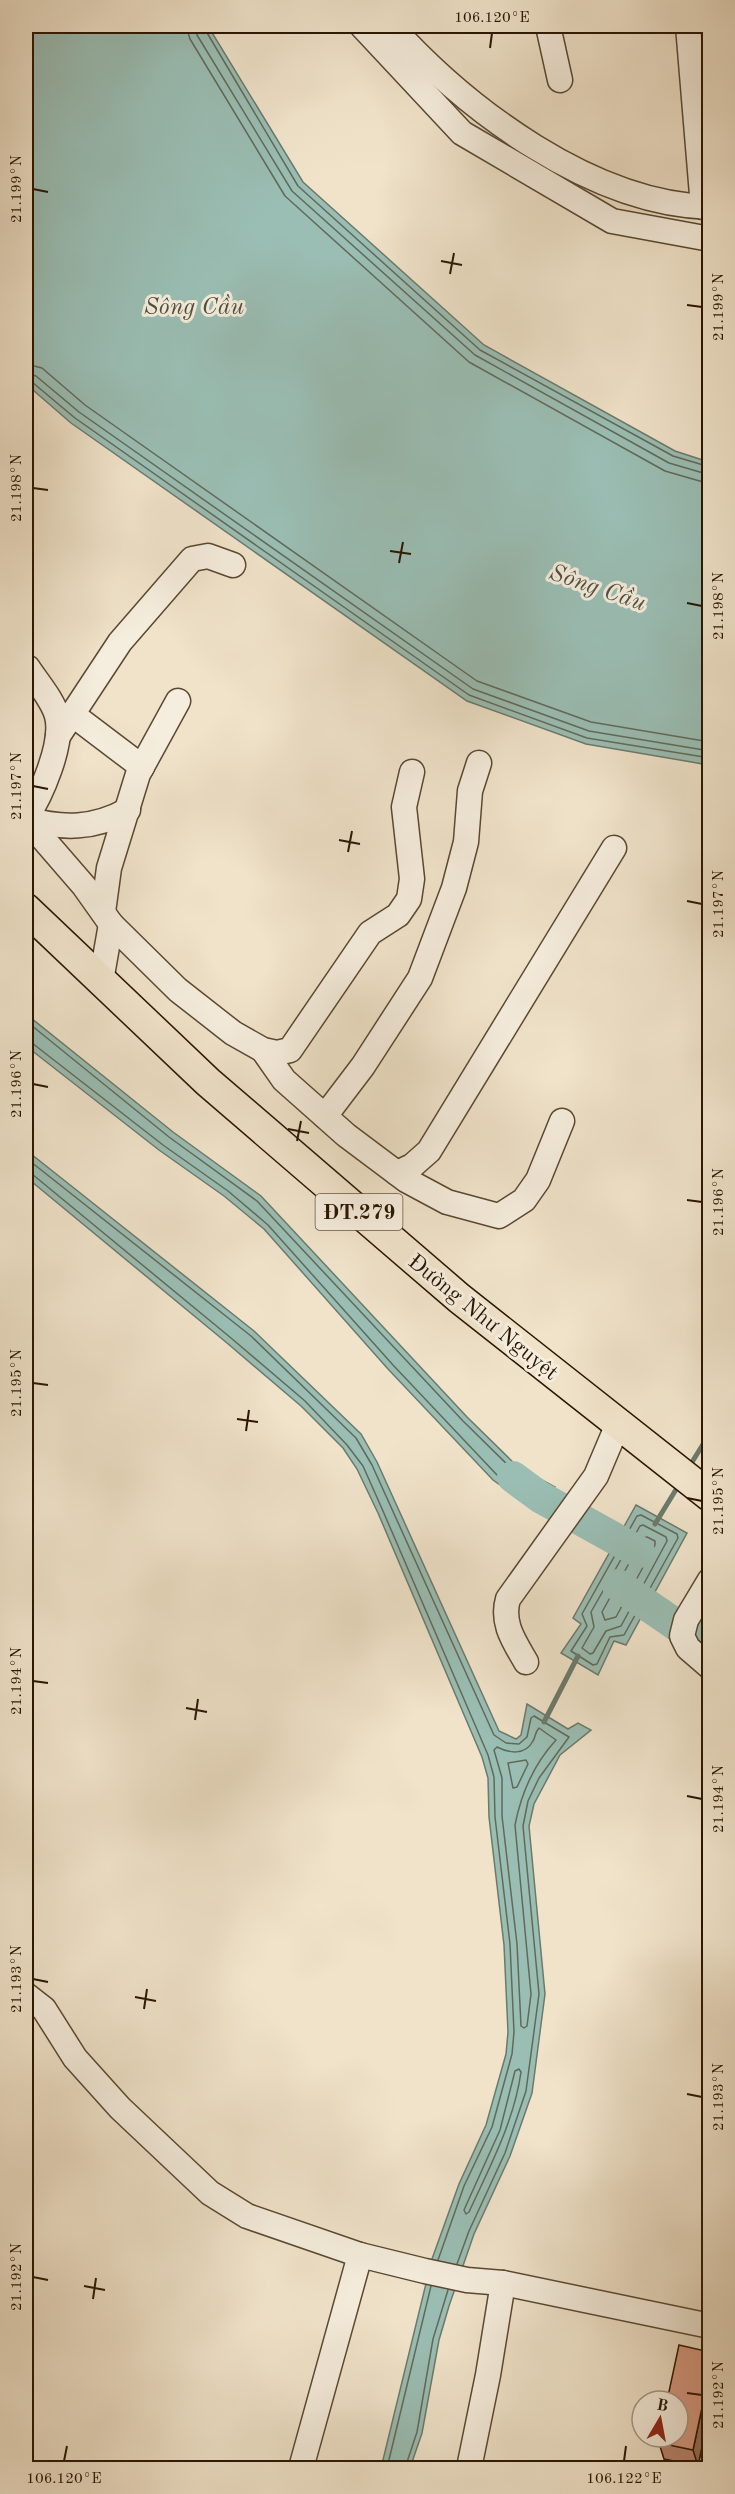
<svg xmlns="http://www.w3.org/2000/svg" width="735" height="2494" viewBox="0 0 735 2494" font-family="'Old Standard TT',serif">
<style>
.water{fill:#9abeb4;stroke:#6c7a6c;stroke-width:1.5}
.lines{fill:none;stroke-linecap:round;stroke-linejoin:round}
.shore{stroke:#616a5a;stroke-width:1.5}
.stream{stroke:#6c7a6c;stroke-width:5}
.river{stroke:#9abeb4;stroke-width:32}
.minor-casing{stroke:#5a4832;stroke-width:27}
.major-casing{stroke:#281500;stroke-width:33}
.minor{stroke:#f5eddd;stroke-width:24}
.major{stroke:#f0e3ca;stroke-width:30}
.wall{fill:#b9846f;stroke:#281500;stroke-width:1.5}
.shaded-wall{fill:#966c5a;stroke:#281500;stroke-width:1.5}
.building{fill:#d79a81;stroke:#281500;stroke-width:1.5}
.ticks{fill:none;stroke:#281500;stroke-width:2}
.labels{text-anchor:middle;stroke-width:6;stroke-linejoin:round;paint-order:stroke}
.shield{fill:#f5eddd;stroke:#665642;stroke-width:1.5}
.shield-label{font-size:21px;font-weight:bold;fill:#281500}
.street-label{font-size:22px;fill:#281500;stroke:#f5eddd}
.water-label{font-size:24px;font-style:italic;fill:#50503f;stroke:#f5eddd}
.neatline{fill:none;stroke:#281500;stroke-width:2}
.ticks-label{font-size:15px;text-anchor:middle;fill:#281500}
</style>
<rect width="100%" height="100%" fill="#f0e3ca"/>
<filter id="stains"><feTurbulence type="fractalNoise" baseFrequency=".00333" numOctaves="4"/><feColorMatrix values="0 0 0 0 .2 0 0 0 0 .09 0 0 0 0 .02 0 0 0 .5 -.17"/></filter>
<radialGradient id="worn" r=".72"><stop offset=".6" stop-color="#630" stop-opacity="0"/><stop offset="1" stop-color="#630" stop-opacity=".3"/></radialGradient>
<g class="water">
<path d="M26,26h182l95,156 181,163 191,106 34,11v303l-123,-21 -119,-43 -396,-278 -45,-39z"/>
<path d="M26,1014l147,118 88,64 206,221 51,50 37,20 -15,26 -47,-33 -105,-111 -124,-140 -40,-33 -65,-46 -133,-104z"/>
<path d="M26,1150l228,181 107,103 16,28 122,269 17,8 5,-4 6,-31 41,25 10,-6 13,7 -31,25 -26,49 -5,22 16,168 -13,99 -22,63 -36,78 -25,72 -10,34 -17,93 -12,35h-29l51,-209 27,-75 27,-59 20,-71 2,-22 -4,-87 -15,-128 -1,-39 -6,-21 -104,-244 -21,-44 -14,-21 -42,-42 -74,-63 -201,-166z"/>
<path d="M636,1505l51,28 -61,112 -12,-4 -16,34 -37,-22 20,-29 -8,-6z"/>
</g>
<g class="lines">
<g class="shore">
<path d="M186,26l4,13 95,157 184,166 196,109 45,13"/>
<path d="M195,26l2,9 95,156 183,164 194,108 41,12"/>
<path d="M203,26l95,160 182,164 193,106 37,11"/>
<path d="M26,364l16,4 43,37 392,276 114,41 119,20"/>
<path d="M26,373l10,3 43,36 394,277 116,42 121,20"/>
<path d="M26,380l6,2 43,36 394,277 118,43 123,20"/>
<path d="M26,1021l143,116 88,64 206,220 51,50 30,18 -5,13 -3,1 -39,-28 -104,-110 -125,-140 -40,-34 -65,-46 -131,-102 -6,-2"/>
<path d="M26,1158l225,178 105,102 16,27 122,270 12,8 13,1 8,-7 4,-19 3,-2 35,21 -30,41 -11,23 -5,25 16,168 -13,97 -21,62 -36,78 -12,33"/>
<path d="M26,1173l6,1 199,164 74,63 42,44 16,21 20,45 105,244 6,22 1,40 15,127 4,88 -2,22 -20,73 -28,59 -26,74"/>
<path d="M641,1515l36,19 1,4 -54,97 -14,2 -13,27 -4,1 -22,-14 16,-25 -5,-12 55,-98z"/>
<path d="M643,1525l23,12 1,4 -46,85 -15,5 -13,22 -3,1 -8,-6 12,-21 -3,-15 49,-86z"/>
<path d="M647,1537l8,4v4l-39,72 -11,3 -3,-8 41,-74z"/>
<path d="M539,1728l17,12c-22,24 -35,54 -41,85l16,169 -4,32 -3,2 -3,-2 -4,-82 -15,-128v-38l-8,-28 3,-3c12,6 28,9 36,-6 3,-5 2,-9 6,-13z"/>
<path d="M526,1760l2,4 -11,23 -4,1 -5,-25z"/>
<path d="M519,2069l2,3c-7,50 -31,94 -52,140l-3,2 -2,-4 36,-80 15,-59z"/>
<path d="M387,2468l44,-182"/>
<path d="M405,2468l12,-36 16,-93 15,-49"/>
</g>
<g class="stream">
<path d="M689,1467l21,-34"/>
<path d="M655,1524l25,-41"/>
<path d="M544,1722l34,-66"/>
</g>
<g class="river">
<path d="M513,1477l27,20 99,55"/>
<path d="M618,1585l92,63"/>
</g>
<defs>
<g id="minor">
<path d="M362,26l100,107 150,88 98,18"/>
<path d="M391,26c76,84 201,178 319,181"/>
<path d="M548,26l12,54"/>
<path d="M688,26l15,181"/>
<path d="M72,714l70,53"/>
<path d="M58,736l62,-94 72,-83 16,-3 25,9"/>
<path d="M26,818c15,-22 38,-75 31,-102 -4,-16 -20,-34 -29,-48"/>
<path d="M26,819l58,67 27,38 67,66 55,43 30,17 14,3 13,-3 80,-117 28,-18 11,-16 3,-20 -8,-72 8,-35"/>
<path d="M26,819c37,10 68,10 102,-9"/>
<path d="M103,912l6,-44 29,-94 40,-73"/>
<path d="M101,981l10,-57"/>
<path d="M263,1050l21,30 62,55 60,45 41,22 52,14 25,-16 14,-20 24,-59"/>
<path d="M325,1116l38,-50 57,-88 34,-90 12,-46 4,-51 9,-28"/>
<path d="M397,1173l15,-7 17,-15 185,-303"/>
<path d="M710,1580l-24,40 -4,16 6,12 22,19"/>
<path d="M526,1662c-12,-21 -25,-39 -18,-63l88,-123 22,-52"/>
<path d="M26,1995l18,14 31,49 45,50 90,85 37,23 113,39 65,16 42,9 36,3 207,43"/>
<path d="M301,2468l59,-213"/>
<path d="M469,2468l19,-93 15,-92"/>
</g>
<path id="major" d="M26,909l182,173 251,216 251,198"/>
</defs>
<use href="#minor" class="minor-casing"/>
<use href="#major" class="major-casing"/>
<use href="#minor" class="minor"/>
<use href="#major" class="major"/>
</g>
<path class="wall" d="M710,2352v85l-4,-9 -8,38 -34,-7 -5,-16z"/>
<path class="shaded-wall" d="M710,2370v43l-8,3 4,12 -8,38 -5,-16z"/>
<g class="building">
<path d="M679,2345l31,7v18l-17,80 -34,-7 1,-6h18v-36h-11z"/>
<path d="M710,2380v38l-8,-2z"/>
</g>
<path class="ticks" d="M490,48l2,-15M33,189l15,3M441,261l21,4M450,274l4,-21M687,305l15,2M33,488l15,2M390,551l21,3M399,563l4,-21M687,603l15,3M33,786l15,3M339,840l21,4M348,852l4,-21M687,901l15,3M33,1084l15,3M288,1129l21,4M297,1141l4,-20M687,1200l15,2M33,1383l15,2M237,1419l21,3M246,1431l3,-21M687,1498l15,3M33,1681l15,2M186,1708l21,4M195,1720l3,-21M687,1796l15,3M33,1979l15,3M135,1997l21,4M144,2009l3,-20M687,2094l15,3M33,2277l15,3M84,2286l21,4M93,2299l3,-21M687,2393l15,2M64,2461l3,-15M624,2461l2,-15"/>
<g class="labels">
<rect class="shield" x="315.5" y="1194" width="87" height="36" rx="4.5"/>
<g class="shield-label">
<text x="359" y="1219">ĐT.279</text>
</g>
<g class="street-label">
<text transform="translate(484 1316) rotate(39)" y="8">Đường Như Nguyệt</text>
</g>
<g class="water-label">
<text x="194" y="314">Sông Cầu</text>
<text transform="translate(598 587) rotate(19)" y="8">Sông Cầu</text>
</g>
</g>
<rect width="735" height="2494" fill="none" stroke="#f0e3ca" stroke-width="66"/>
<g transform="translate(660 2419) rotate(10)"><circle r="28" fill="#f5eddd" stroke="#a39785" stroke-width="1.5"/>
<path d="M0-4.5L10 22L0 15L-10 22Z" fill="#8f2418"/>
<text y="-9" font-size="16" font-weight="bold" text-anchor="middle" fill="#281500">B</text>
</g>
<rect x="33" y="33" width="669" height="2428" class="neatline"/>
<g class="ticks-label">
<text x="492" y="22">106.120°E</text>
<text transform="translate(16 189) rotate(-90)" y="5">21.199°N</text>
<text transform="translate(718 307) rotate(-90)" y="5">21.199°N</text>
<text transform="translate(16 488) rotate(-90)" y="5">21.198°N</text>
<text transform="translate(718 606) rotate(-90)" y="5">21.198°N</text>
<text transform="translate(16 786) rotate(-90)" y="5">21.197°N</text>
<text transform="translate(718 904) rotate(-90)" y="5">21.197°N</text>
<text transform="translate(16 1084) rotate(-90)" y="5">21.196°N</text>
<text transform="translate(718 1202) rotate(-90)" y="5">21.196°N</text>
<text transform="translate(16 1383) rotate(-90)" y="5">21.195°N</text>
<text transform="translate(718 1501) rotate(-90)" y="5">21.195°N</text>
<text transform="translate(16 1681) rotate(-90)" y="5">21.194°N</text>
<text transform="translate(718 1799) rotate(-90)" y="5">21.194°N</text>
<text transform="translate(16 1979) rotate(-90)" y="5">21.193°N</text>
<text transform="translate(718 2097) rotate(-90)" y="5">21.193°N</text>
<text transform="translate(16 2277) rotate(-90)" y="5">21.192°N</text>
<text transform="translate(718 2395) rotate(-90)" y="5">21.192°N</text>
<text x="64" y="2483">106.120°E</text>
<text x="624" y="2483">106.122°E</text>
</g>
<rect width="100%" height="100%" filter="url(#stains)"/>
<rect width="100%" height="100%" fill="url(#worn)"/>
</svg>
